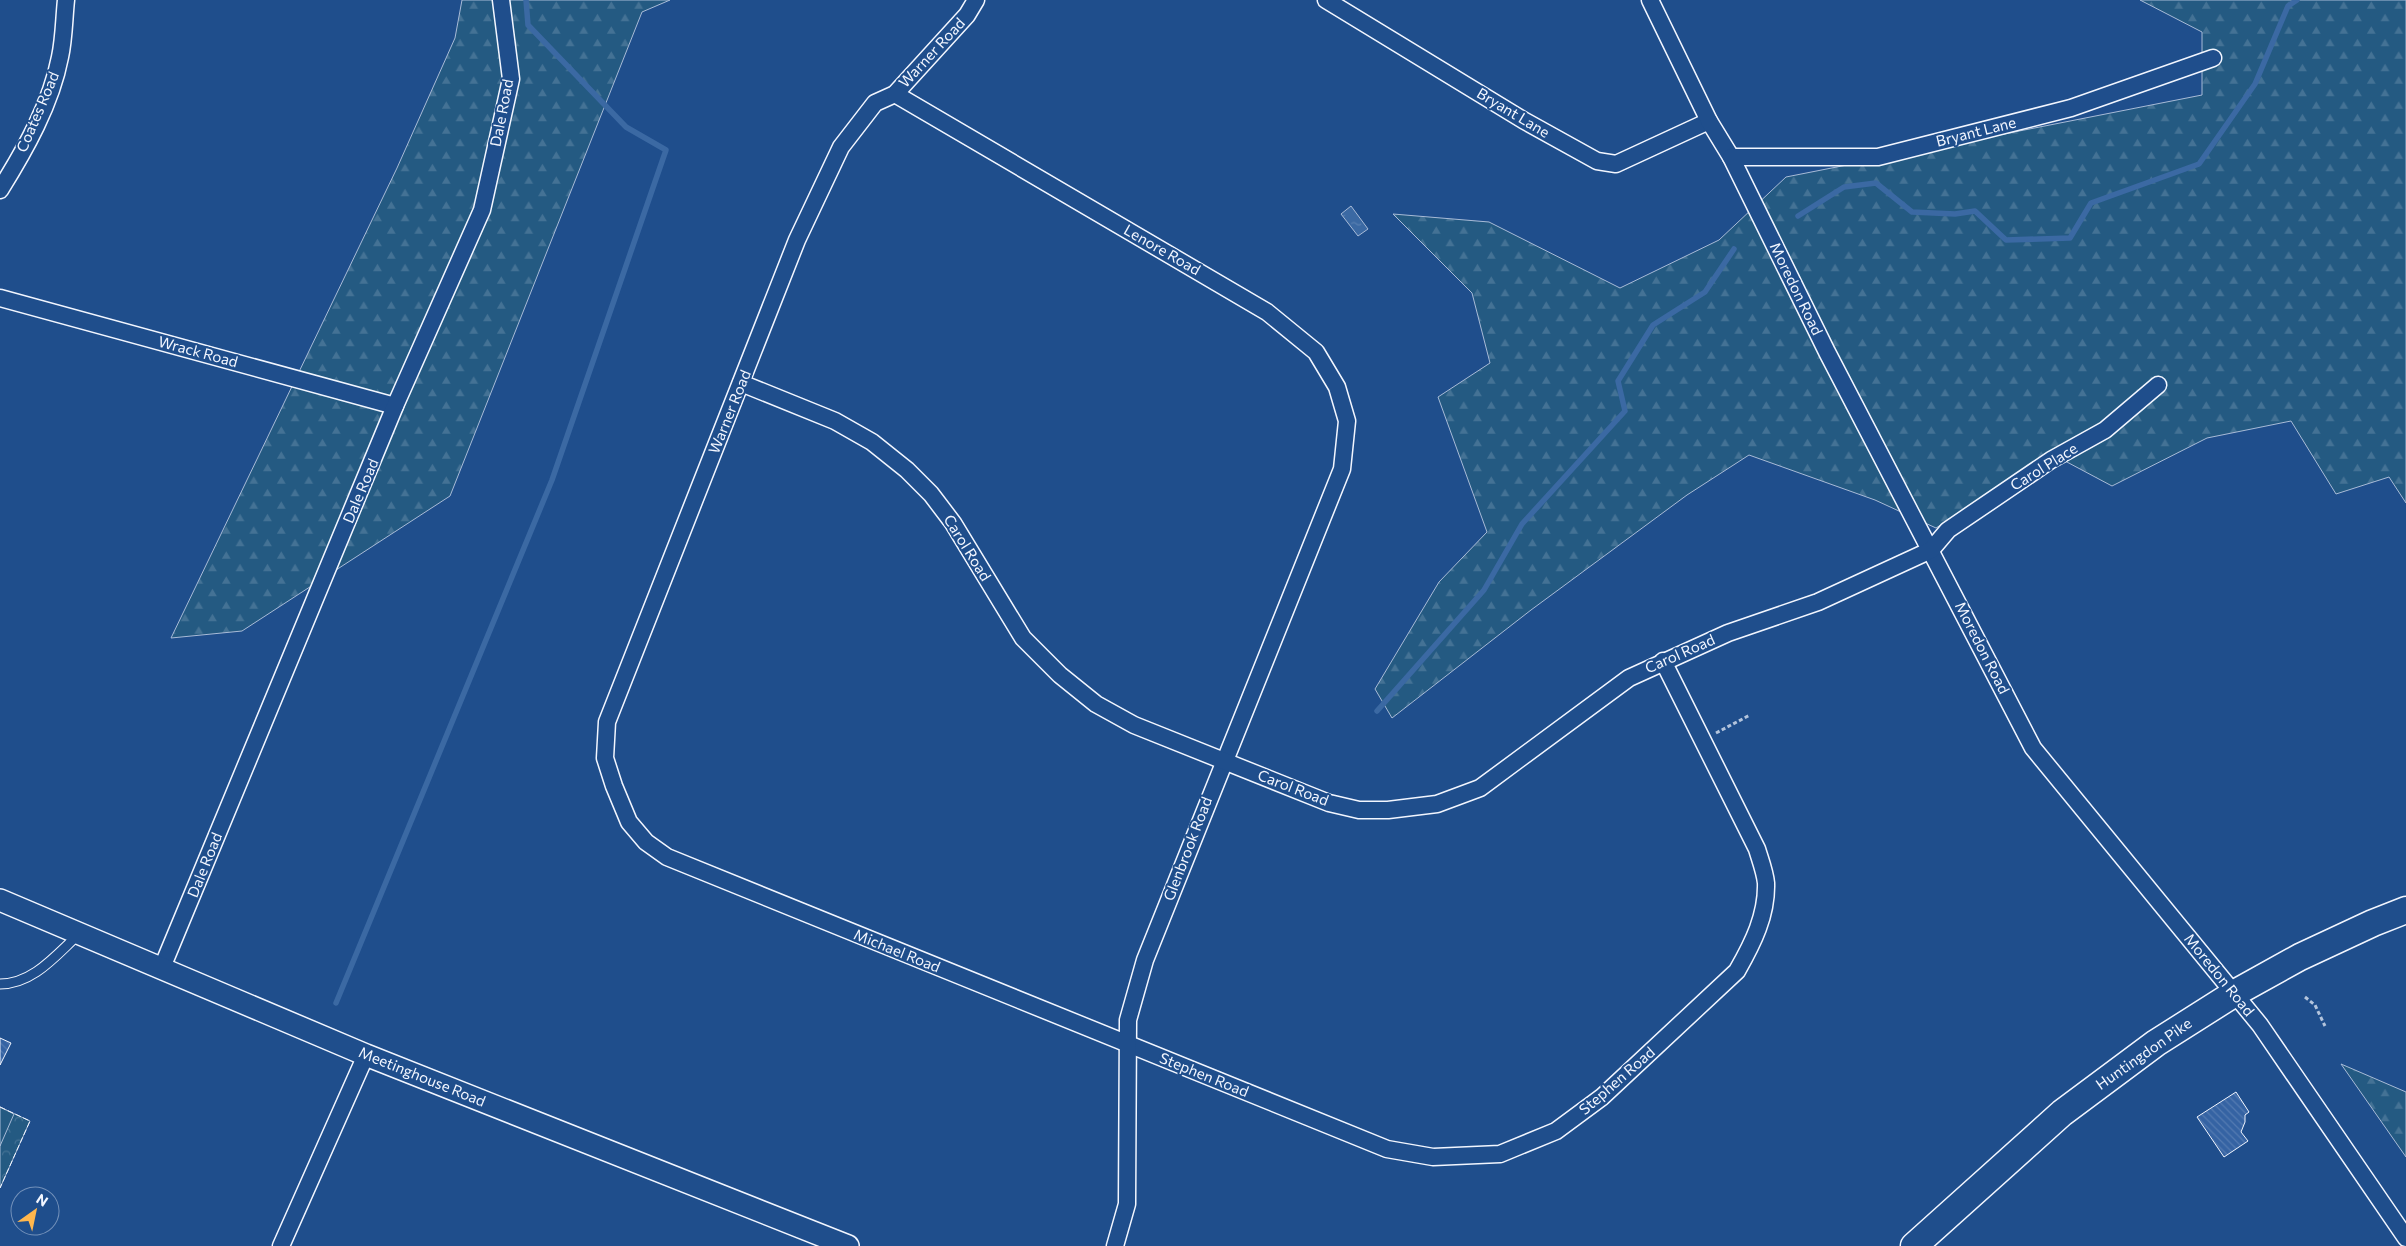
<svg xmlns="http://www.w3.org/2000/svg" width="2406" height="1246" viewBox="0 0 2406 1246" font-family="Commissioner,sans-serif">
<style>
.forest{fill:url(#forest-firs);stroke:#a8bbd7}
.park{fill:url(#park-crowns);stroke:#a8bbd7}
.garden{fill:#245a82;stroke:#a8bbd7}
.water{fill:url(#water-ripples);stroke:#a8bbd7}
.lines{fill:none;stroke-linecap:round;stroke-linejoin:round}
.stream{stroke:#3b69a3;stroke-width:5.5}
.building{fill:url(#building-back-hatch);stroke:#f2f6ff}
.service-casing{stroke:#f2f6ff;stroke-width:11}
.minor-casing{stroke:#f2f6ff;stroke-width:19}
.tertiary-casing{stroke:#f2f6ff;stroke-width:24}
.primary-casing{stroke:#f2f6ff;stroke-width:29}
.path{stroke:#b3c4dc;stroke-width:3;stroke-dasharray:4 2.5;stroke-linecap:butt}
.service{stroke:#1f4e8c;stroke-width:9}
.minor{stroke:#1f4e8c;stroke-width:16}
.tertiary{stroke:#1f4e8c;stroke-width:21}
.primary{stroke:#1f4e8c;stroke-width:26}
.fence{stroke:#f2f6ff;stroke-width:1;stroke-dasharray:6 2.5;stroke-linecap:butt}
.labels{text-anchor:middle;stroke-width:4;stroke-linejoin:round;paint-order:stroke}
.street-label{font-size:15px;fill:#f2f6ff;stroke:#1f4e8c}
</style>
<defs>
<pattern id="forest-firs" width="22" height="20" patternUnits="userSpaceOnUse" patternTransform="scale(1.25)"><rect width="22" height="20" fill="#245a82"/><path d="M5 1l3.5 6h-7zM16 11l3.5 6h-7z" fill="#447295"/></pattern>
<pattern id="park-crowns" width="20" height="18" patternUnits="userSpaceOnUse" patternTransform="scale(1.25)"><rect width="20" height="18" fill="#245a82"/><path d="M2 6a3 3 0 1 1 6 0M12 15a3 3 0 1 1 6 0" fill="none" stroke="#447295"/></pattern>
<pattern id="water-ripples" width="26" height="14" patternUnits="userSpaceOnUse" patternTransform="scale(1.25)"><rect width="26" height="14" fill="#3b69a3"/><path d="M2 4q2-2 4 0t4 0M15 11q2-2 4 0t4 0" fill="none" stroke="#587fb1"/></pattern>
<pattern id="building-back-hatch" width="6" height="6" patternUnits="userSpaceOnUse" patternTransform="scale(1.25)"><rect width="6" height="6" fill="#3563a3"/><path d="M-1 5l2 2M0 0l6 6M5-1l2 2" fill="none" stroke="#537ab1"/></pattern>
</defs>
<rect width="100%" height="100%" fill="#1f4e8c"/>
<g class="forest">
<path d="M462,0h208l-28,12 -192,484 -208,135 -71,7 226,-470 58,-130z"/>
<path d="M2140,0h266v503l-17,-26 -53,17 -45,-73 -84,17 -95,48 -62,-33 -114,75 -61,-28 -126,-45 -62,40 -156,115 -139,108 -17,-29 64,-107 48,-50 -49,-135 52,-34 -18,-70 -79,-79 96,8 131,66 99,-48 67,-63 416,-82v-63z"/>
<path d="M2341,1064l65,28v65z"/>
</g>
<path class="park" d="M0,1107l30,14 -30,67z"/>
<path class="garden" d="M0,1107l14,7 -14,32z"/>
<path class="water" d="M1351,206l17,23 -10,7 -17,-22z"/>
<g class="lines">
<g class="stream">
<path d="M1798,216l46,-29 32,-4 36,29 43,2 20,-3 31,29 64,-2 21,-35 108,-39 56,-80 33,-78 9,-6"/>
<path d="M1377,711l107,-121 38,-66 103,-113 -7,-30 35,-56 52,-33 29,-43"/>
<path d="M336,1003l216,-523 114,-330 -40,-23 -98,-102 -2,-25"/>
</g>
</g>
<g class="building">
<path d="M0,1038l11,5 -11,22z"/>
<path d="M2236,1092l13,20 -4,3v7l-4,10 7,9 -24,16 -27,-40z"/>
</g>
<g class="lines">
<defs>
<path id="service" d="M0,984c33,0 56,-29 78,-49"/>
<g id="minor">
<path d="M976,0l-9,15 -72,79 -20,9 -34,44 -44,93 -190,482 -2,36 9,28 15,36 17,20 21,15 720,292 46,8 67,-3 56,-23 46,-34 135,-126c16,-28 30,-56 29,-88 -1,-11 -6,-24 -9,-34l-94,-188"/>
<path d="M1326,0l197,120 74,41 19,3 93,-43"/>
<path d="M1650,0l59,121 22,36 96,195 206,396 227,277 146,213"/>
<path d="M895,94l372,218 49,40 21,35 10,34 -5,48 -197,491 -17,60 -1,184 -12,42"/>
<path d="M1731,157h147l193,-49 142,-50"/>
<path d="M0,190c25,-40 51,-86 60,-133 4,-18 4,-38 6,-57"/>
<path d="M0,298l395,108"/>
<path d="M741,383l94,38 37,21 35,28 24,24 22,29 70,115 37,37 36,29 38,21 195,78 30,7h29l49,-6 43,-16 149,-110 99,-45 90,-31 113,-52 17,-20 103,-70 54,-30 53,-45"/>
<path d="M161,970l234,-564 87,-196 29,-131 -10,-79"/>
<path d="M281,1246l85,-191"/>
</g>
<path id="tertiary" d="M0,900l366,155 482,191"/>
<path id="primary" d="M1914,1246l148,-133 94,-70 79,-50 65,-36 73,-34 33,-13"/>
</defs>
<use href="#service" class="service-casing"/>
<use href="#minor" class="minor-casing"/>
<use href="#tertiary" class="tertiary-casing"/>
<use href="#primary" class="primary-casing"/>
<g class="path">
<path d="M1716,733l34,-18"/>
<path d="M2305,997l10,8 10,21"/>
</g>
<use href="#service" class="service"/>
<use href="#minor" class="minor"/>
<use href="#tertiary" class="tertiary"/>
<use href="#primary" class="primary"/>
<path class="fence" d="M0,1107l30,14 -30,67"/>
</g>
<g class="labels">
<g class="street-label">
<text transform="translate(932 53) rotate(-47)" y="5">Warner Road</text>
<text transform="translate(38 112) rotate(-67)" y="5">Coates Road</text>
<text transform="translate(502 113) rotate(-79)" y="5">Dale Road</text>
<text transform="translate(1513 113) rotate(31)" y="5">Bryant Lane</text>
<text transform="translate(1976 132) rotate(-14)" y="5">Bryant Lane</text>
<text transform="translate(1162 250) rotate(30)" y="5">Lenore Road</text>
<text transform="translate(1796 289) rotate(64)" y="5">Moredon Road</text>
<text transform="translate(198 352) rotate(15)" y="5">Wrack Road</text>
<text transform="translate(730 412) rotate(-68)" y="5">Warner Road</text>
<text transform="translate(2044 467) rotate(-32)" y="5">Carol Place</text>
<text transform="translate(361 491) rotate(-67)" y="5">Dale Road</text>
<text transform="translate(967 548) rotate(58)" y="5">Carol Road</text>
<text transform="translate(1982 648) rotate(63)" y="5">Moredon Road</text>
<text transform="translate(1680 654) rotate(-24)" y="5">Carol Road</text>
<text transform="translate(1293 788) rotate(21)" y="5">Carol Road</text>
<text transform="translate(1188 849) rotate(-69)" y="5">Glenbrook Road</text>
<text transform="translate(205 865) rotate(-68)" y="5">Dale Road</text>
<text transform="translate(897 951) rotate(22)" y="5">Michael Road</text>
<text transform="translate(2219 975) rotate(51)" y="5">Moredon Road</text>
<text transform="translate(2144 1054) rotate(-35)" y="5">Huntingdon Pike</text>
<text transform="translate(1204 1075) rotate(22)" y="5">Stephen Road</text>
<text transform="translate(422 1077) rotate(22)" y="5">Meetinghouse Road</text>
<text transform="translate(1617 1081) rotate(-41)" y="5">Stephen Road</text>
</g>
</g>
<g transform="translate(35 1211) rotate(33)"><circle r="24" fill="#1f4e8c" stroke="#7391ba"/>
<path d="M0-4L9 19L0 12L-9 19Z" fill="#ffb74d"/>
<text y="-8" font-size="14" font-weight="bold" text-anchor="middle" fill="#f2f6ff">N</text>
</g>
</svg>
